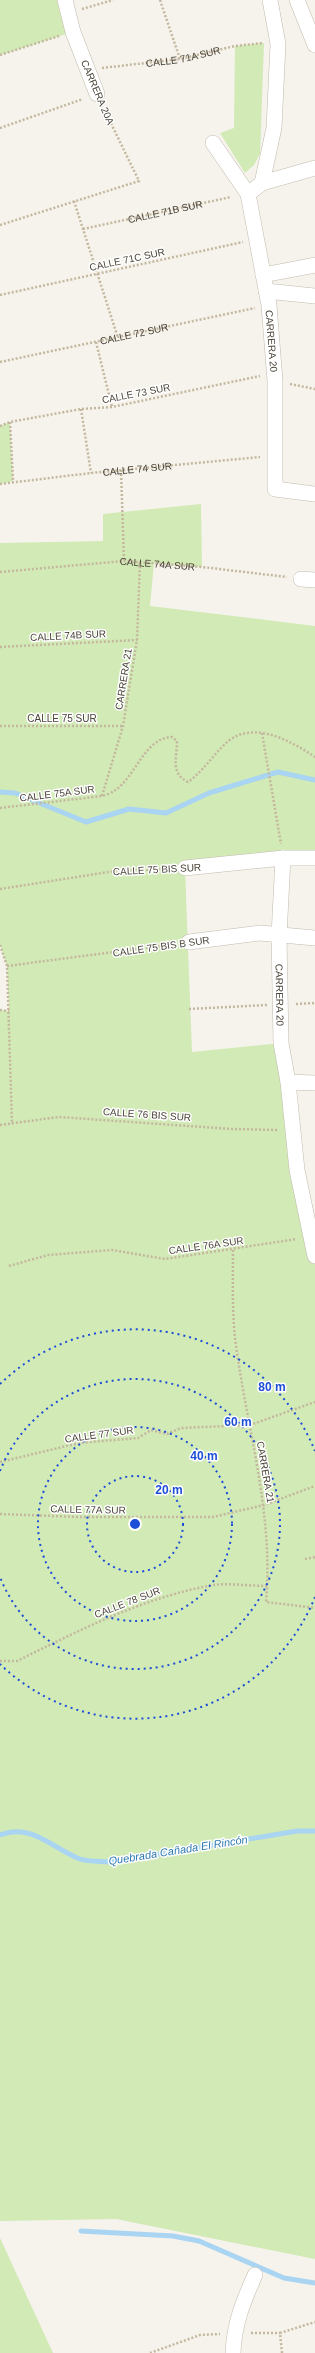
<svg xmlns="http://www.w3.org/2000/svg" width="315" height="2353" viewBox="0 0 315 2353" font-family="Arial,sans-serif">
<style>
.green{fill:#d2eab5}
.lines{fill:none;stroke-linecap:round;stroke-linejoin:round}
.stream{stroke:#a9d4f2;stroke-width:5}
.minor-casing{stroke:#c2bbae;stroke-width:16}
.path{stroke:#c4b79f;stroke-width:2.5;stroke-dasharray:2 2;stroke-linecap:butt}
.minor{stroke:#fff;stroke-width:15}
.ring{fill:none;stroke:#1d4ed8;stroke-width:2;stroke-dasharray:2 4}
.labels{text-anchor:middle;stroke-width:3;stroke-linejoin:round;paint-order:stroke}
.street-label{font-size:10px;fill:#4b4439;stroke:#fff}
.water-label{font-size:11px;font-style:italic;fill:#2e7ab2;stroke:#fff}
.centre{fill:#1d4ed8;stroke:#fff;stroke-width:2}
.ring-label{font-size:12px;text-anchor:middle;font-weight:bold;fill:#1d4ed8;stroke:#fff;stroke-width:3;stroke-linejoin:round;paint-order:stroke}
</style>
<rect width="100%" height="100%" fill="#f6f3ec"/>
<g class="green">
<path d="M0,0h57l9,34 -66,21z"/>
<path d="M264,43l-4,111 -6,11 -9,8 -25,-40 14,-5 1,-82z"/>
<path d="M10,422l3,59 -13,3v-58z"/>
<path d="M201,504l1,63 -48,-4 -4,43 165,20v236l-130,7 7,183 89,-9 34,213v1003l-199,-40 -116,2v-1211l9,1 -2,-45 -7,-21v-402l103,-2v-27z"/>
<path d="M0,2238l53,115h-53z"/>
</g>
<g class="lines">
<g class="stream">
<path d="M0,792l15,1 71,29 43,-13 37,4 43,-20 69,-21 37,8"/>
<path d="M0,1835c32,-12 52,13 80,24 9,3 22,2 31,3l186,-31h18"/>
<path d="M81,2231l92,5 26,5 85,37 31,5"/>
</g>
<defs>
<g id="minor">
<path d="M65,0l8,32 24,62"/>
<path id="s6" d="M270,0l8,44 -4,84 -12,55 -14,11 21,111 6,76v108l40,5"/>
<path d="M297,0l18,45"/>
<path d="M213,143l35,51"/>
<path d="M262,183l53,-15"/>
<path d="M263,275l52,-10"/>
<path d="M266,291l49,5"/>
<path d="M301,579l14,1"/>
<path id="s7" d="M283,858l-4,78 2,107 7,39 9,88 18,86"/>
<path d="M185,868l98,-10h32"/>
<path d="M189,942l71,-9 55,5"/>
<path d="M288,1082l27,1"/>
<path d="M233,2353c1,-29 10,-51 22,-78"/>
</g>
</defs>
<use href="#minor" class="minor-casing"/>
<g class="path">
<path d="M160,0l20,59"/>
<path d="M82,9l31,-9"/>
<path d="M0,55l59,-19"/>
<path id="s1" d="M102,68l78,-9 55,-13 28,-3"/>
<path d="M0,128l83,-29"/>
<path d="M74,201l44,137"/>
<path d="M0,225l139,-44 -36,-74"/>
<path id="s2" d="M83,229l148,-32"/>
<path d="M0,295l243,-53"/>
<path d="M96,342l16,65"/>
<path id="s3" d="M0,362l255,-54"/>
<path d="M290,384l25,5"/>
<path d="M81,409l10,64"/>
<path d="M10,422l3,59"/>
<path d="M0,426l10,-4 71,-13 31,-2 148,-31"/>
<path d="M121,470l3,91"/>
<path id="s4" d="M0,484l91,-11 169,-16"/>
<path id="s5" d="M0,572l124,-11 78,6 85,10"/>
<path d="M0,647l137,-7"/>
<path d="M0,726h123"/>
<path d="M262,733l19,111"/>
<path d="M102,796l21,-70 14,-86 3,-78"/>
<path d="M0,808l102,-12c4,-1 9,-3 12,-5 22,-14 30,-53 58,-54l5,4c0,18 -7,32 11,41 14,-10 23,-24 35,-36 26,-28 65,-7 92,11"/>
<path d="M0,889l115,-18 55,-2"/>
<path d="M0,945l7,21 5,158"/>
<path d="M7,966l167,-22"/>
<path d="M296,1004l19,-1"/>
<path d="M189,1009l78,-4"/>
<path d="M0,1010l9,1"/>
<path d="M0,1125l59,-8 173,12 46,1"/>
<path d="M233,1250c0,29 -1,59 2,88 11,88 39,174 31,264l49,6"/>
<path d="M9,1266l39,-11 64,-5 53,9 132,-20"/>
<path d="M0,1462l79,-19 59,-5 13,-8 16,4 14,-6 69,-3 65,-23"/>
<path d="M0,1514l80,3h133l51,-12 51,-19"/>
<path d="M305,1559l10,-2"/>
<path d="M0,1661h17c63,-31 125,-63 196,-76 17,-2 37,1 55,1"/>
<path d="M251,2333h29"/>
<path d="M150,2353l50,-18 20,-1"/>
<path d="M282,2353l-2,-20 35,-11"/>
</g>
<use href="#minor" class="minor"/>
</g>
<g class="ring">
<circle cx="135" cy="1524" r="48"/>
<circle cx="135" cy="1524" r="97"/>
<path d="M0 1471A145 145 0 1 1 0 1577"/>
<path d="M315 1597A194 194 0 0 1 0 1664M0 1384A194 194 0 0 1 315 1451"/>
</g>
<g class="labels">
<g class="street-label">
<text dy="4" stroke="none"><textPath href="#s1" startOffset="82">CALLE 71A SUR</textPath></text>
<text transform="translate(98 92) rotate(67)" y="4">CARRERA 20A</text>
<text dy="4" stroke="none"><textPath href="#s2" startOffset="84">CALLE 71B SUR</textPath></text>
<text transform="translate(127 259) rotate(-12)" y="4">CALLE 71C SUR</text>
<text dy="4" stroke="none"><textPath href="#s3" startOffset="137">CALLE 72 SUR</textPath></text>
<text dy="4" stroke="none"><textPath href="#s6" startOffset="352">CARRERA 20</textPath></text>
<text transform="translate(136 393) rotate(-11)" y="4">CALLE 73 SUR</text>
<text dy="4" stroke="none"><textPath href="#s4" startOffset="138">CALLE 74 SUR</textPath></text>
<text dy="4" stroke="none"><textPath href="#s5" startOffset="158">CALLE 74A SUR</textPath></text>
<text transform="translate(68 635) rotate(-3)" y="4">CALLE 74B SUR</text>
<text transform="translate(123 679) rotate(-81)" y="4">CARRERA 21</text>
<text x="62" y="722">CALLE 75 SUR</text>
<text transform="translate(57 793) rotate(-7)" y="4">CALLE 75A SUR</text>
<text transform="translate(157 869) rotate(-3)" y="4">CALLE 75 BIS SUR</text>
<text transform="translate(161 946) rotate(-8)" y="4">CALLE 75 BIS B SUR</text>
<text dy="4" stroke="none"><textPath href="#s7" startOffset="137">CARRERA 20</textPath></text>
<text transform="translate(147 1114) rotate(4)" y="4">CALLE 76 BIS SUR</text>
<text transform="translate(206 1245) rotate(-8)" y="4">CALLE 76A SUR</text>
<text transform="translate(99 1434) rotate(-8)" y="4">CALLE 77 SUR</text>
<text transform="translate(266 1472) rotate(80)" y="4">CARRERA 21</text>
<text transform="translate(88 1509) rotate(1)" y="4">CALLE 77A SUR</text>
<text transform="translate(127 1602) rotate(-21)" y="4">CALLE 78 SUR</text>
</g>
<g class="water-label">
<text transform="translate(178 1850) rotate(-9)" y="4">Quebrada Cañada El Rincón</text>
</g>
</g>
<circle cx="135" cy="1524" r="6" class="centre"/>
<g class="ring-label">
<text x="272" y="1391">80 m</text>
<text x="238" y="1426">60 m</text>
<text x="204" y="1460">40 m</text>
<text x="169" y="1494">20 m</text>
</g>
</svg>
